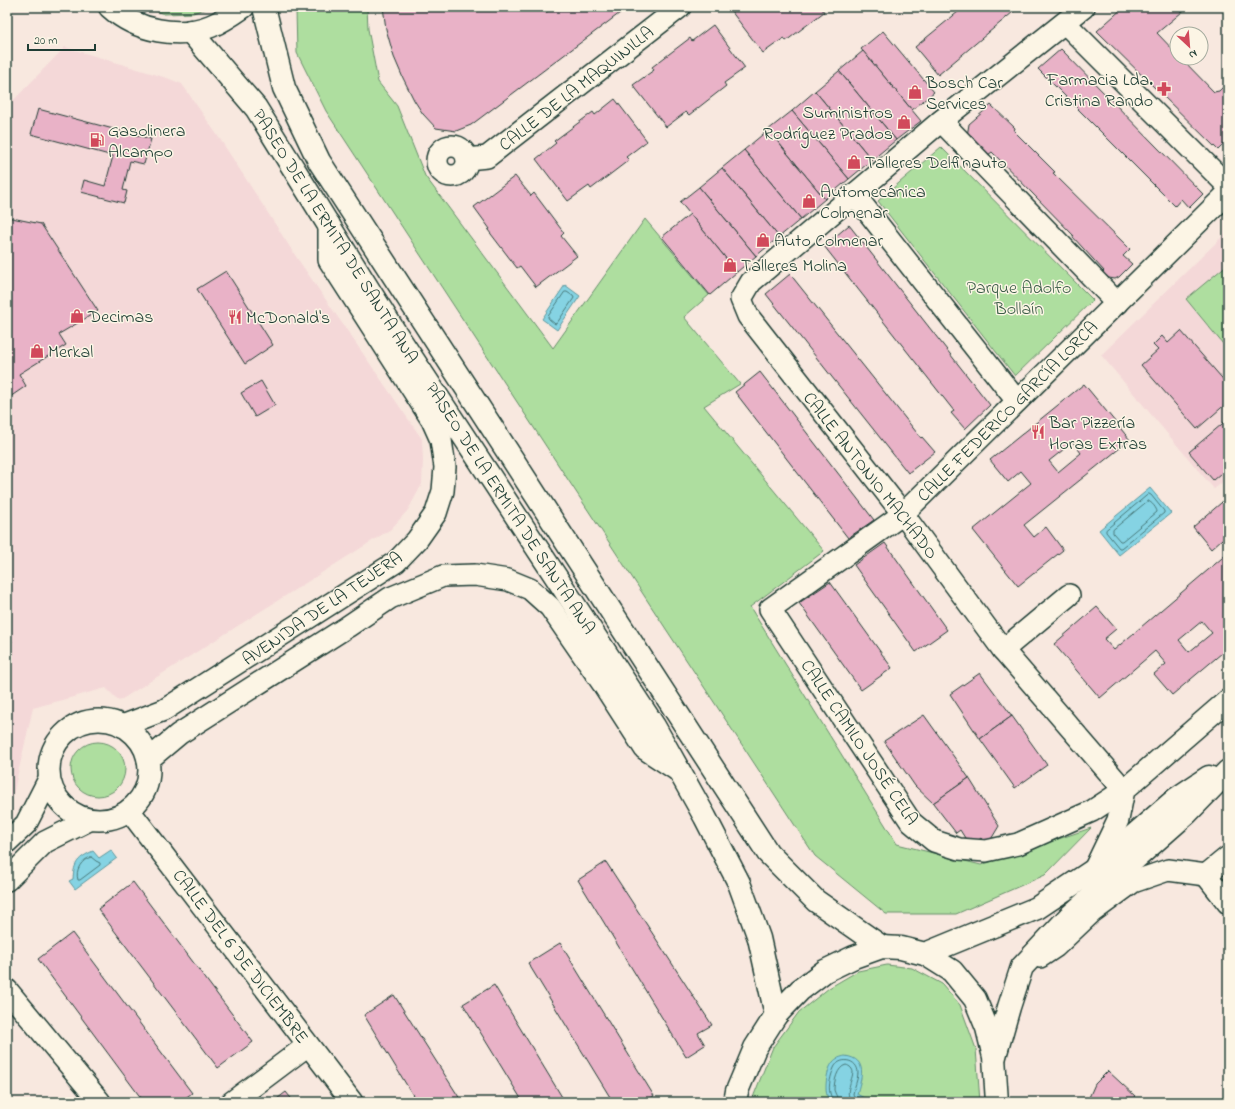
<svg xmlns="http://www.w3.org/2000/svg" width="1235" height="1109" viewBox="0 0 1235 1109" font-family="'Indie Flower',sans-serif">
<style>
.built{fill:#f4d8d8}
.green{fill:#aede9f;stroke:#668e6a}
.water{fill:#85d3e3;stroke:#5c979d}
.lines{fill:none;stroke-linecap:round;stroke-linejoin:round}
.shore{stroke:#48797a;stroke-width:1}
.building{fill:#e9b2c7;stroke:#1f3d34;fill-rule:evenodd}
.minor-casing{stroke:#1f3d34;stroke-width:24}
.secondary-casing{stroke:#1f3d34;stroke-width:25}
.minor{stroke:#fcf5e5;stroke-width:21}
.secondary{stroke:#fcf5e5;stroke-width:22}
.labels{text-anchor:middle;stroke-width:3;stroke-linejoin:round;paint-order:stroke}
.poi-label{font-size:18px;fill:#1f3d34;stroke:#fcf5e5;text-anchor:start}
.street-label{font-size:18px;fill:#1f3d34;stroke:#fcf5e5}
.park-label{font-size:18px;fill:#3c5d49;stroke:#fcf5e5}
</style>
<rect width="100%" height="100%" fill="#f8e8df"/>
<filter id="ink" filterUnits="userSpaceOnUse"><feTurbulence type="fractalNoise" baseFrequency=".025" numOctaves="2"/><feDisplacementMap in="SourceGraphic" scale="8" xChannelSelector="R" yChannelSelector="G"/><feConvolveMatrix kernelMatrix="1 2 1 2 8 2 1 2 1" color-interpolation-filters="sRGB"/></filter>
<g filter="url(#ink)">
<g class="built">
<path d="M65,47l102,31 15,6 40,58 75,116 125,181 1,22 -1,23 -14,26 -17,19 -272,172 -13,-13 -73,20 -20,87 -6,6v-694z"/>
<path d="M1228,231v247l-14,11 -113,-134z"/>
</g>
<g class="green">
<path d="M144,7h66l-17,6 -29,1z"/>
<path d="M297,7h70l1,22 10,53 19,24 28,70 128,172 92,-129 64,76 -25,22 56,67 -36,22 120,145 -74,56 147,237 84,21 110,-37 -46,47 -89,39h-70l-71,-58 -489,-745 -29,-58 -1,-43z"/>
<path d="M941,147l152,153 -78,76 -137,-175z"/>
<path d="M1228,264v86l-42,-51z"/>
<circle cx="98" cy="769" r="27"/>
<path d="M887,965l25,3 30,16 18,21 16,44 4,53h-227l1,-7 19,-48 26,-35 30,-24 29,-17z"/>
</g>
<g class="water">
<path d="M565,285l15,11 -23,34 -15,-11z"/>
<path d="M1150,488l21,25 -52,42 -20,-25z"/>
<path d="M111,850l6,8 -42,31 -6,-8 4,-2c1,-17 5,-21 20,-28l6,7z"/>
<path d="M845,1056c24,3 16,23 12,38l14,8h-14l-3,-2 -1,2h-23c-7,-8 -4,-32 3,-40 3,-4 8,-5 12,-6z"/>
</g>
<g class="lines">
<g class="shore">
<path d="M565,292h2l6,4 1,2 -17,25 -2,1 -6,-5 -1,-2z"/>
<path d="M1149,494l2,1 13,16v2l-43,35h-2l-13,-16v-2z"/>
<path d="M1148,501c4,1 9,8 9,11l-35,29h-2l-7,-8v-3z"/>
<path d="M91,857l5,4 4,2v2l-20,15h-2c-3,-10 3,-20 13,-23z"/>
<path d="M833,1102c-1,-3 -2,-5 -3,-9 -2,-7 1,-18 4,-25 5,-12 24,-9 24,5 0,7 -4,14 -5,21l2,4 7,4"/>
<path d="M838,1102c0,-5 -3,-8 -4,-12 0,-8 3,-23 12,-25 4,1 7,4 7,8 -2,10 -9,21 -1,29"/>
</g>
</g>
<g class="building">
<path d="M383,7h160l2,6 9,-6h74l-157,118 -15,6 -20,-3 -13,-14 -9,-14 -11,-22 -9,-21 -8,-28z"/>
<path d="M737,7h87l-2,2 2,3 -38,29 -2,-3 -21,15 -32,-42z"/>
<path d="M964,7h55l-81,68 -23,-28z"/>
<path d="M1124,7h64l-31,26 20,21v4h4l33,34 5,-1 9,-9v58l-10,10 -121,-119z"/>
<path d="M713,25l32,43 -21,15 2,3 -37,29 -3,-3 -20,15 -33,-42 21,-15 -2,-3 38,-29 2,3z"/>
<path d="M883,31l51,61 -22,18 -51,-61z"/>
<path d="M1061,49l142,145 -14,14 -8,-9 -6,7 -137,-137z"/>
<path d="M863,51l58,70 -25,19 -57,-69z"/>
<path d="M839,71l57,69 -24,20 -57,-69z"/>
<path d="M815,91l57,69 -23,19 -57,-68z"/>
<path d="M615,99l32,42 -21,16 3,3 -38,29 -2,-3 -21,15 -32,-42 20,-16 -2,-2 39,-29 2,3z"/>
<path d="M991,105l24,23 -1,3 41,41 -2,1 77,76 -7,7 9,8 -13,13 -4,2 -6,-1 -7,-5 2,-2 -32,-35h2l-82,-84 -4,3 -21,-19 2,-12z"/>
<path d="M38,109l113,30 -7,25 -14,-3 -7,29 4,1 -3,12 -43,-11 3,-12 21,6 8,-30 -82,-22z"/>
<path d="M792,111l57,68 -24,20 -57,-69z"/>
<path d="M768,130l57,69 -24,20 -57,-69z"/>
<path d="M744,150l57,69 -22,18 -57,-69z"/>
<path d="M722,168l57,69 -23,19 -57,-69z"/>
<path d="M515,176l16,20 3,-3 30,40 -3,3 16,20 -41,31 -16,-21 -3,2 -29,-38 2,-1 -16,-22z"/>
<path d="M699,187l57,69 -19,16 -57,-70z"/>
<path d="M690,214l47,58 -27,23 -48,-58z"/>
<path d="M7,217l34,7 57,87 -39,23 7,11 -47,29 7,12 -19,13z"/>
<path d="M849,225l141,180 -25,24 -14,-16 3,-2 -130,-165z"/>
<path d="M226,271l47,74 -28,19 -48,-75z"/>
<path d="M790,274l131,164 1,-1 13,15 -27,21 -142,-179z"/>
<path d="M1181,331l47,54v17l-31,27 -56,-64 17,-15 -5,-5 9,-9 6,7z"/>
<path d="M760,372l114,148 -26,18 -113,-146z"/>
<path d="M261,381l14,24 -20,12 -14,-24z"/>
<path d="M1084,384l46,56 -106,85 10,12 12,-10 17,23 -45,36 -45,-56 58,-47 -10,-12 -13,11 -18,-22zM1073,442l8,11 -23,19 -9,-11z"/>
<path d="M1228,419v48l-15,13 -24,-28z"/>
<path d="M1228,497v49l-6,-7 -11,10 -18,-22z"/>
<path d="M885,543l62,87 -31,22 -62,-87z"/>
<path d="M1228,553v37l-1,1 1,2v55l-56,47 -18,-21 12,-10 -11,-13 -55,47 -46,-54 43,-37 19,22 -12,10 10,11zM1202,621l10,12 -23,19 -10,-12z"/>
<path d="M830,582l62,86 -31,22 -62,-87z"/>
<path d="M7,639l5,2 -5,13z"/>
<path d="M980,673l32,43 -32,23 -30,-45z"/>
<path d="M924,715l45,63 -36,25 -18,-17 -31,-45z"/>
<path d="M1012,716l35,49 -32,23 -35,-49z"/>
<path d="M969,778l30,48 -12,20 -6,-8 -11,8 -10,-16 -4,3 -23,-30z"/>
<path d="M606,862l106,163 -14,8 7,12 -19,12 -108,-177z"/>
<path d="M133,882l120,160 -35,26 -120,-159z"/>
<path d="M72,933l120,160 -12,9h-36l-106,-143z"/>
<path d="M560,943l94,153 -10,6h-31l-85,-139z"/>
<path d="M494,985l71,117h-42l-60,-98z"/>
<path d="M394,995l68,107h-45l-53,-87z"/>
<path d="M1108,1071l27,25 -6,6h-42l8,-18z"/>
<path d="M286,1092l8,10h-21z"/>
</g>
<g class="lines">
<defs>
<g id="minor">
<path d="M1084,7l-143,114 -190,161 -10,17 7,17 155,198 100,136 121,140 -32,21 -74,33 -32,7 -27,-2 -25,-8 -23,-19 -141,-213 133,-95 325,-321"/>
<path d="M1065,23l163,163"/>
<path d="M941,121l176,182"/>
<circle cx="452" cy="161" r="15"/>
<path d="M467,159l20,-2 193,-150"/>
<path d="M854,194l163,207"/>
<path d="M1003,650l66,-55"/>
<circle cx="99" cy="770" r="50"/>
<path d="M122,726l42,-16 232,-148 21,-22 19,-27 7,-22 2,-24 -4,-27 -9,-20 -103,-160v-36"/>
<path d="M148,760l31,-26 168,-107 43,-29 53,-22 32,-1 33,5 22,9 20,18 53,77 42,65 35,23"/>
<path d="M129,810l223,292"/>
<path d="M7,842l19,-18 23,-45"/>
<path d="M1094,870l24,-50 6,-30 104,-90"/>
<path d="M1206,875l22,28"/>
<path d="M1206,875l22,-18"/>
<path d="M7,880l38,-38 44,-22"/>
<path d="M1040,957l15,-10 37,-35 41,-30 35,-12 38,5"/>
<path d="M7,990l93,112"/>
<path d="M232,1102l76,-57"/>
</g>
<g id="secondary">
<path d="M110,7c26,24 69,32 101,19 12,-5 22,-12 32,-19"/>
<path d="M264,7l20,81 35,73 449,692 48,48 66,46"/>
<path d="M190,31l66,77 139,224 259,394 51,91 34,66 20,55 17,77"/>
<path d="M925,954l112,-46 57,-38 82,-71 33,-22"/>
<path d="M995,1056l14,-49 13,-40 47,-50 118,-104 41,-42"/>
<path d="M735,1102l2,-11 18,-43 21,-33 24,-25 25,-19 29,-14 28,-10 19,1 24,6 27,17 23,28 12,29 7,29 3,45"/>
</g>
</defs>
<use href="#minor" class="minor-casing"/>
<use href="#secondary" class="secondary-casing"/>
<use href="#minor" class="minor"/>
<use href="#secondary" class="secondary"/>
</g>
</g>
<defs>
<symbol id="pharmacy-bare" viewBox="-9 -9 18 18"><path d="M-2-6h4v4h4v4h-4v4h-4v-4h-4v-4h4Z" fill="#d1495b" stroke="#fcf5e5" stroke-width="2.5" paint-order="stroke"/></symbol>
<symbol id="shop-bare" viewBox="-9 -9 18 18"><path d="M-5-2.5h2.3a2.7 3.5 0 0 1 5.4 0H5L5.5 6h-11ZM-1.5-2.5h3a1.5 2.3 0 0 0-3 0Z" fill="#d1495b" stroke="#fcf5e5" stroke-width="2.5" paint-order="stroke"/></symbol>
<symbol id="fuel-bare" viewBox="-9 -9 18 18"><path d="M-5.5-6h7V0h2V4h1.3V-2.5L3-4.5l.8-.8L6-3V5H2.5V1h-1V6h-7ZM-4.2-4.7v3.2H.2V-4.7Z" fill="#d1495b" stroke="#fcf5e5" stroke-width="2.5" paint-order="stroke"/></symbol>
<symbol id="restaurant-bare" viewBox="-9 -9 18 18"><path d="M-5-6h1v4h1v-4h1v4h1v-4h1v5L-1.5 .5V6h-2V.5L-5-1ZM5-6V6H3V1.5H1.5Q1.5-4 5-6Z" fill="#d1495b" stroke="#fcf5e5" stroke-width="2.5" paint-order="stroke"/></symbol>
</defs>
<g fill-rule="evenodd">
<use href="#pharmacy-bare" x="1154" y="79" width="20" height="20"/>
<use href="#shop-bare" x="905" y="82" width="20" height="20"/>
<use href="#shop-bare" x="894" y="112" width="20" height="20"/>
<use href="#fuel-bare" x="87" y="130" width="20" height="20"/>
<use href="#shop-bare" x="844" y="152" width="20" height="20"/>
<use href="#shop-bare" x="799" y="191" width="20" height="20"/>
<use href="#shop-bare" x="753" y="230" width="20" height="20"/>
<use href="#shop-bare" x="720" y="255" width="20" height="20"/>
<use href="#shop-bare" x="67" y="306" width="20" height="20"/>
<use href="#restaurant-bare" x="225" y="307" width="20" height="20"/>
<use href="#shop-bare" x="27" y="341" width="20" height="20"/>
<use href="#restaurant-bare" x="1028" y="422" width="20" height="20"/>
</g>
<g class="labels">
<g class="poi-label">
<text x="1153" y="85" text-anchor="end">Farmacia Lda.<tspan x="1153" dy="21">Cristina Rando</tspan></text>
<text x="926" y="88">Bosch Car<tspan x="926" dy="21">Services</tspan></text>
<text x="893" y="118" text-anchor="end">Suministros<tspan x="893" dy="21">Rodríguez Prados</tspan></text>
<text x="108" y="136">Gasolinera<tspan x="108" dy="21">Alcampo</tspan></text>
<text x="865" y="168">Talleres Delfinauto</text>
<text x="820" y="197">Automecánica<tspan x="820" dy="21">Colmenar</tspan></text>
<text x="774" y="246">Auto Colmenar</text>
<text x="741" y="271">Talleres Molina</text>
<text x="88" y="322">Decimas</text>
<text x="246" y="323">McDonald's</text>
<text x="48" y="357">Merkal</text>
<text x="1049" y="428">Bar Pizzería<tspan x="1049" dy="21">Horas Extras</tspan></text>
</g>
<g class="street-label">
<text transform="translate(576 88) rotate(-38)" y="6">CALLE DE LA MAQUINILLA</text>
<text transform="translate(336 236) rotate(58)" y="6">PASEO DE LA ERMITA DE SANTA ANA</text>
<text transform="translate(1007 411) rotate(-45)" y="6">CALLE FEDERICO GARCÍA LORCA</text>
<text transform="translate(871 475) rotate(52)" y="6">CALLE ANTONIO MACHADO</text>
<text transform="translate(511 508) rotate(57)" y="6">PASEO DE LA ERMITA DE SANTA ANA</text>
<text transform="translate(322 608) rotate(-34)" y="6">AVENIDA DE LA TEJERA</text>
<text transform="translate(860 742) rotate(56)" y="6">CALLE CAMILO JOSÉ CELA</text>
<text transform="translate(241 956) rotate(53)" y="6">CALLE DEL 6 DE DICIEMBRE</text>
</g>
<g class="park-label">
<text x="1019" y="293">Parque Adolfo<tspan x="1019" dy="21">Bollaín</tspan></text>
</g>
</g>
<rect width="1235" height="1109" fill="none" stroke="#fcf5e5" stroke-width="24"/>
<rect x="12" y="12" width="1211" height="1085" fill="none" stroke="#1f3d34" stroke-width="1.5" filter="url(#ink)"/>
<g transform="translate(1189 46) rotate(154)"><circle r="19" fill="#fcf5e5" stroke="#a4ab9e"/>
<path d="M0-3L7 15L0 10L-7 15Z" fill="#d1495b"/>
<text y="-6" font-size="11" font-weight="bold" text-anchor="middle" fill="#1f3d34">N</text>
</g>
<path d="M28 44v6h67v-6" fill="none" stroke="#1f3d34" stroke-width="2"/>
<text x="34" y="44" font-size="12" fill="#1f3d34" stroke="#fcf5e5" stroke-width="3" paint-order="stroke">20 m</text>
</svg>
